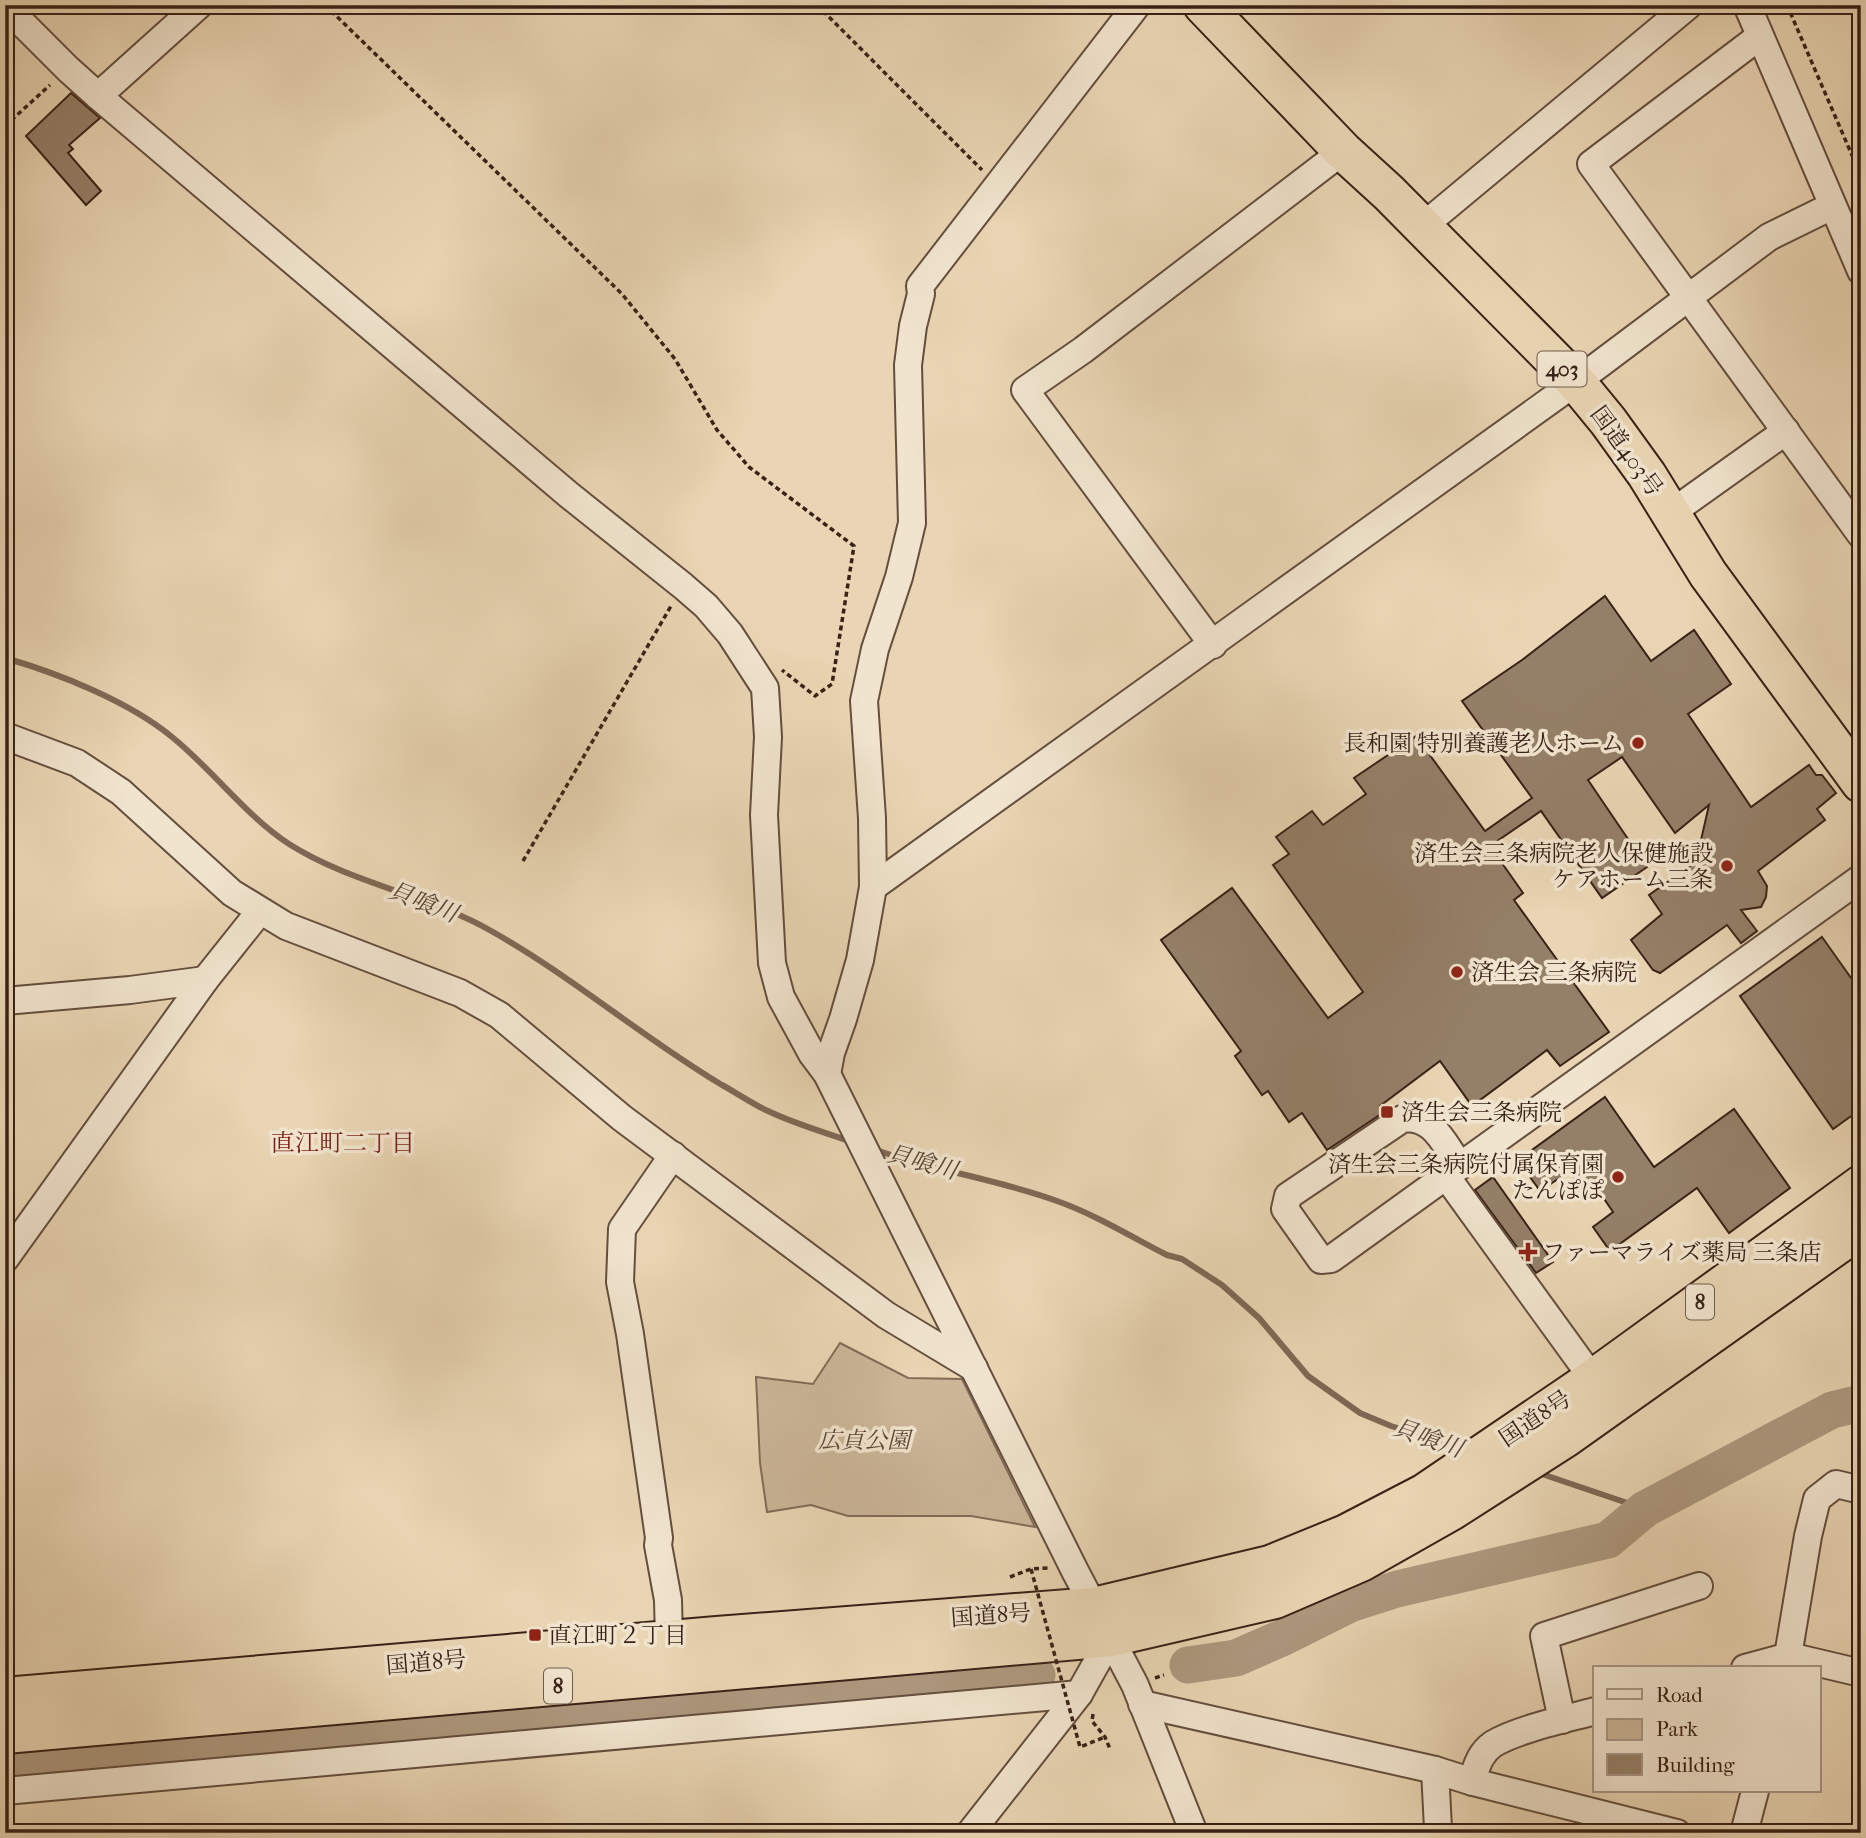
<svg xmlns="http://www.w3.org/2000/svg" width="1866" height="1838" viewBox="0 0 1866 1838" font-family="'IM FELL French Canon','Noto Serif JP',serif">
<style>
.green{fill:#cbb698;stroke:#826c58;stroke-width:2}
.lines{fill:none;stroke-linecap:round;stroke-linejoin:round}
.stream{stroke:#7e6855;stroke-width:6}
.river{stroke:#ad987e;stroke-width:37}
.building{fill:#947f68;stroke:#382117;stroke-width:2}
.minor-casing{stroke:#644e3e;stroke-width:30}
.highway-casing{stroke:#382117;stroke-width:42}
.path{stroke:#382117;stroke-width:3.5;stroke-dasharray:5 3.5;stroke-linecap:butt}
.minor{stroke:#f1e4ce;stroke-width:26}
.highway{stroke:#e9d5b3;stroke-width:38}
.path-bridge{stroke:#382117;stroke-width:3.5;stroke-dasharray:5 3.5;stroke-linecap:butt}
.poi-dot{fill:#8f2418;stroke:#f1e4ce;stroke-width:2.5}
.labels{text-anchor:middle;stroke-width:7;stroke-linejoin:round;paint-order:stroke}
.shield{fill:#f1e4ce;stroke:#705c4e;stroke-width:2}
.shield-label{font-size:21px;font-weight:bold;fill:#382117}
.street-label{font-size:23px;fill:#382117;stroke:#f1e4ce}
.poi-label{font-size:23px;fill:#382117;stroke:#f1e4ce;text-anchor:start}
.park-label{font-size:23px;font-style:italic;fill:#5d4637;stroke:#f1e4ce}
.water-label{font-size:24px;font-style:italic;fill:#5b4536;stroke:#f1e4ce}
.neighbourhood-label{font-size:24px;fill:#7a1f14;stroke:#f1e4ce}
</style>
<rect width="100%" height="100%" fill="#e9d5b3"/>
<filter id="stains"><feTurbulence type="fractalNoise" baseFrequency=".00286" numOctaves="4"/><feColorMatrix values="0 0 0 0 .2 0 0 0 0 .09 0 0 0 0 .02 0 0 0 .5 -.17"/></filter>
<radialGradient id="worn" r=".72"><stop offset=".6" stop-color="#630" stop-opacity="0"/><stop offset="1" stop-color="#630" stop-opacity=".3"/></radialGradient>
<path class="green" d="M840,1343l68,35 54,1 73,148 -64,-11h-123l-37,-11 -44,7 -7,-49 -4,-86 57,7z"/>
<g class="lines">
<g class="stream">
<path d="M5,658c53,15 125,44 167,79 41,33 73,78 117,107 63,40 140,51 204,88 80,45 150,106 229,153 15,8 30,19 46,26 27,13 56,21 84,31"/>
<path d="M876,1150c59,21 121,29 181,51 37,13 75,36 110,54l15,4 40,26 37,33 49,58 52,37 31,13 75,23"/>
<path d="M1536,1472l109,37"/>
</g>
<g class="river">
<path d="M1188,1665l48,-7 48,-21 66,-33 47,-15 211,-49 37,-31 187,-99 29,-7"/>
<path d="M5,1764l1032,-89"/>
</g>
</g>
<g class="building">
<path d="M71,93l29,25 -31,27 4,4 -5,4 33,38 -15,14 -60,-69z"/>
<path d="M1605,596l46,65 43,-31 37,54 -43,30 63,93 58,-42 7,10h6l14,18 -19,16 8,11 -67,51 9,15 -1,11 -5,10 -20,3 16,21 -16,12 -14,-18 -67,48 -7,-3 -22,-30 31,-26 -13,-19 47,-33 13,-57 -34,28 -53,-76 -34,23 59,87 -45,31 -61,-87 -51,35 33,47 -9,7 95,132 -49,34 -13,-16 -75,56 -32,-45 -60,45 4,6 -57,38 -25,-37 -13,9 -21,-31 -6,4 -27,-39 6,-5 -80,-111 71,-52 96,130 35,-26 -90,-127 16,-11 -13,-17 36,-26 11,14 43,-31 -12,-16 62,-42 69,95 47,-33 -70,-97 60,-41z"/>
<path d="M1822,937l39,55v117l-28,20 -93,-133z"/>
<path d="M1605,1097l49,70 80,-58 56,79 -61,45 -32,-45 -87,63 -17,-24 20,-15 -19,-28 -10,7 -14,-20 -30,20 -22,-31z"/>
<path d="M1493,1177l60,85 -17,11 -61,-83z"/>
</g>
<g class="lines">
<defs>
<g id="minor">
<path d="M1747,5l114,266"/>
<path d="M5,6l63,63 30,27 471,399 114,91 23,20 24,28 35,54 3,49 -4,78 8,148 9,34 31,57 15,20 248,497 60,114 59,148"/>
<path d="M1760,36l-169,128 270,371"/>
<path d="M98,96l101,-91"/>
<path d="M1422,227l267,-222"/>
<path d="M1671,513l115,-82"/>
<path d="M1213,645l-188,-255 58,-40 260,-199"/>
<path d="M5,736l72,27 44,29 111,101 54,33 174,67 39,22 123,103 264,197 88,53"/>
<path d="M873,887l703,-505 193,-145 63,-31"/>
<path d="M5,1001l125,-11 75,-10"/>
<path d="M827,1074l4,-21 12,-34 17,-59 13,-73 -1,-69 -8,-117 11,-52 24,-72 13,-54 -4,-158 5,-39 8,-32 -1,-8 217,-281"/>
<path d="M1460,1166c-16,-22 -27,-52 -58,-47l-114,77 -3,13 36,51 10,-1 115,-83 14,-10 401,-288"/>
<path d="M1446,1176l147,203"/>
<path d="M5,1259l200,-279 55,-69"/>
<path d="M669,1641l-1,-41 -10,-55 1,-7 -29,-204 -10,-52 2,-53 51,-74"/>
<path d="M1745,1668l44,-12 72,17"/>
<path d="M1786,1668l22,-132 9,-37 19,-15 25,6"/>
<path d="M1142,1704l293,66 38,12 204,51"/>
<path d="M1562,1720l-18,-84 155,-50"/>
<path d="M1435,1770l3,58 2,5"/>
<path d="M1473,1782c2,-14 7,-29 20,-38 25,-15 73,-25 102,-33"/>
<path d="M5,1791l1074,-97"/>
<path d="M970,1833l109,-139 32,-57"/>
<path d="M1744,1833l11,-42"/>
</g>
<g id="highway">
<path d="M1203,5l140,146 46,42 187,189 32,39 39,54 61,99 153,209"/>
<path d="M5,1697l712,-61 377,-29 176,-42 76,-31 79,-41 168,-114 268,-194"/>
<path d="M5,1734l1106,-97 164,-38 86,-37 90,-51 114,-73 296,-210"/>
</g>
</defs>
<use href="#minor" class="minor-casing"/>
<use href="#highway" class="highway-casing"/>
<g class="path">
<path d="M325,5l297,289 53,65 42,71 32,37 105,79 -22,138 -17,12 -33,-26"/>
<path d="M817,5l165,165"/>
<path d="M1787,5l74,171"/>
<path d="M5,126l45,-41"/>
<path d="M523,861l148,-255"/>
<path d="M1010,1577l21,-8 17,-1"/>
<path d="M1155,1678l9,-3"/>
<path d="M1093,1714l-1,7 13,16 5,12"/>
</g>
<use href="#minor" class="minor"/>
<use href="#highway" class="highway"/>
<path class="path-bridge" d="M1031,1569l49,178 25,-10"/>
</g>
<g class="poi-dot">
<circle cx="1638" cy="743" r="7"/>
<circle cx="1727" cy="866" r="7"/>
<circle cx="1457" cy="972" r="7"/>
<rect x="1380" y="1105" width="14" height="14" rx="3.5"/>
<circle cx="1618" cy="1177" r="7"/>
<path d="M1524.5 1241.5h7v7h7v7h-7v7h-7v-7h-7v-7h7z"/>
<rect x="528" y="1628" width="14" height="14" rx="3.5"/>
</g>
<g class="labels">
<g class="shield">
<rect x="1537.5" y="351.5" width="49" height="35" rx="5"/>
<rect x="1686" y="1284.5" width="28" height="35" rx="5"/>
<rect x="544" y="1668.5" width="28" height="35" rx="5"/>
</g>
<g class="shield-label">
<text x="1562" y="376">403</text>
<text x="1700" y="1309">8</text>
<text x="558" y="1693">8</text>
</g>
<g class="street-label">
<text transform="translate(1627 451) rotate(54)" y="8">国道403号</text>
<text transform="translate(1535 1418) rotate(-34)" y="8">国道8号</text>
<text transform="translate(991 1615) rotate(-4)" y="8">国道8号</text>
<text transform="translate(426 1662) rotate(-5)" y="8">国道8号</text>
</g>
<g class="poi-label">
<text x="1624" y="751" text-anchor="end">長和園 特別養護老人ホーム</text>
<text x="1713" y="861" text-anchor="end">済生会三条病院老人保健施設<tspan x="1713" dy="26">ケアホーム三条</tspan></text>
<text x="1471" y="980">済生会 三条病院</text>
<text x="1401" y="1120">済生会三条病院</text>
<text x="1604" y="1172" text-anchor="end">済生会三条病院付属保育園<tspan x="1604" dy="26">たんぽぽ</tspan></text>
<text x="1542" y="1260">ファーマライズ薬局 三条店</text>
<text x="549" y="1643">直江町２丁目</text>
</g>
<g class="park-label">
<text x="864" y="1448">広貞公園</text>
</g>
<g class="water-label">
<text transform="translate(423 902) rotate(21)" y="8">貝喰川</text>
<text transform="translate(922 1162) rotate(15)" y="8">貝喰川</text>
<text transform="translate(1428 1438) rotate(19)" y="8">貝喰川</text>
</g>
<g class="neighbourhood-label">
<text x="343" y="1151">直江町二丁目</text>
</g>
</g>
<rect width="1866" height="1838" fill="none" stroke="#e9d5b3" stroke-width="28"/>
<rect x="7" y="7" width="1852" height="1824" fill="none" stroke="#382117" stroke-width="3.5"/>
<rect x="14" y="14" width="1838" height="1810" fill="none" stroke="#382117" stroke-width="2"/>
<rect x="1593" y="1666" width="228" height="126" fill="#f1e4ce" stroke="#a79685" stroke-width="2"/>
<rect x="1607" y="1689" width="35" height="10" fill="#f1e4ce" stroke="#a79685" stroke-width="2"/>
<text x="1656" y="1702" font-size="21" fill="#382117">Road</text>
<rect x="1607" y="1719" width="35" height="21" fill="#cbb698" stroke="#a79685" stroke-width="2"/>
<text x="1656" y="1736" font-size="21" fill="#382117">Park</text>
<rect x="1607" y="1754" width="35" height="21" fill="#947f68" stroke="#a79685" stroke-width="2"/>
<text x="1656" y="1772" font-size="21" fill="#382117">Building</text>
<rect width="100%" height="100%" filter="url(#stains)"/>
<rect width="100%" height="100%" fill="url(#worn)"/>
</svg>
